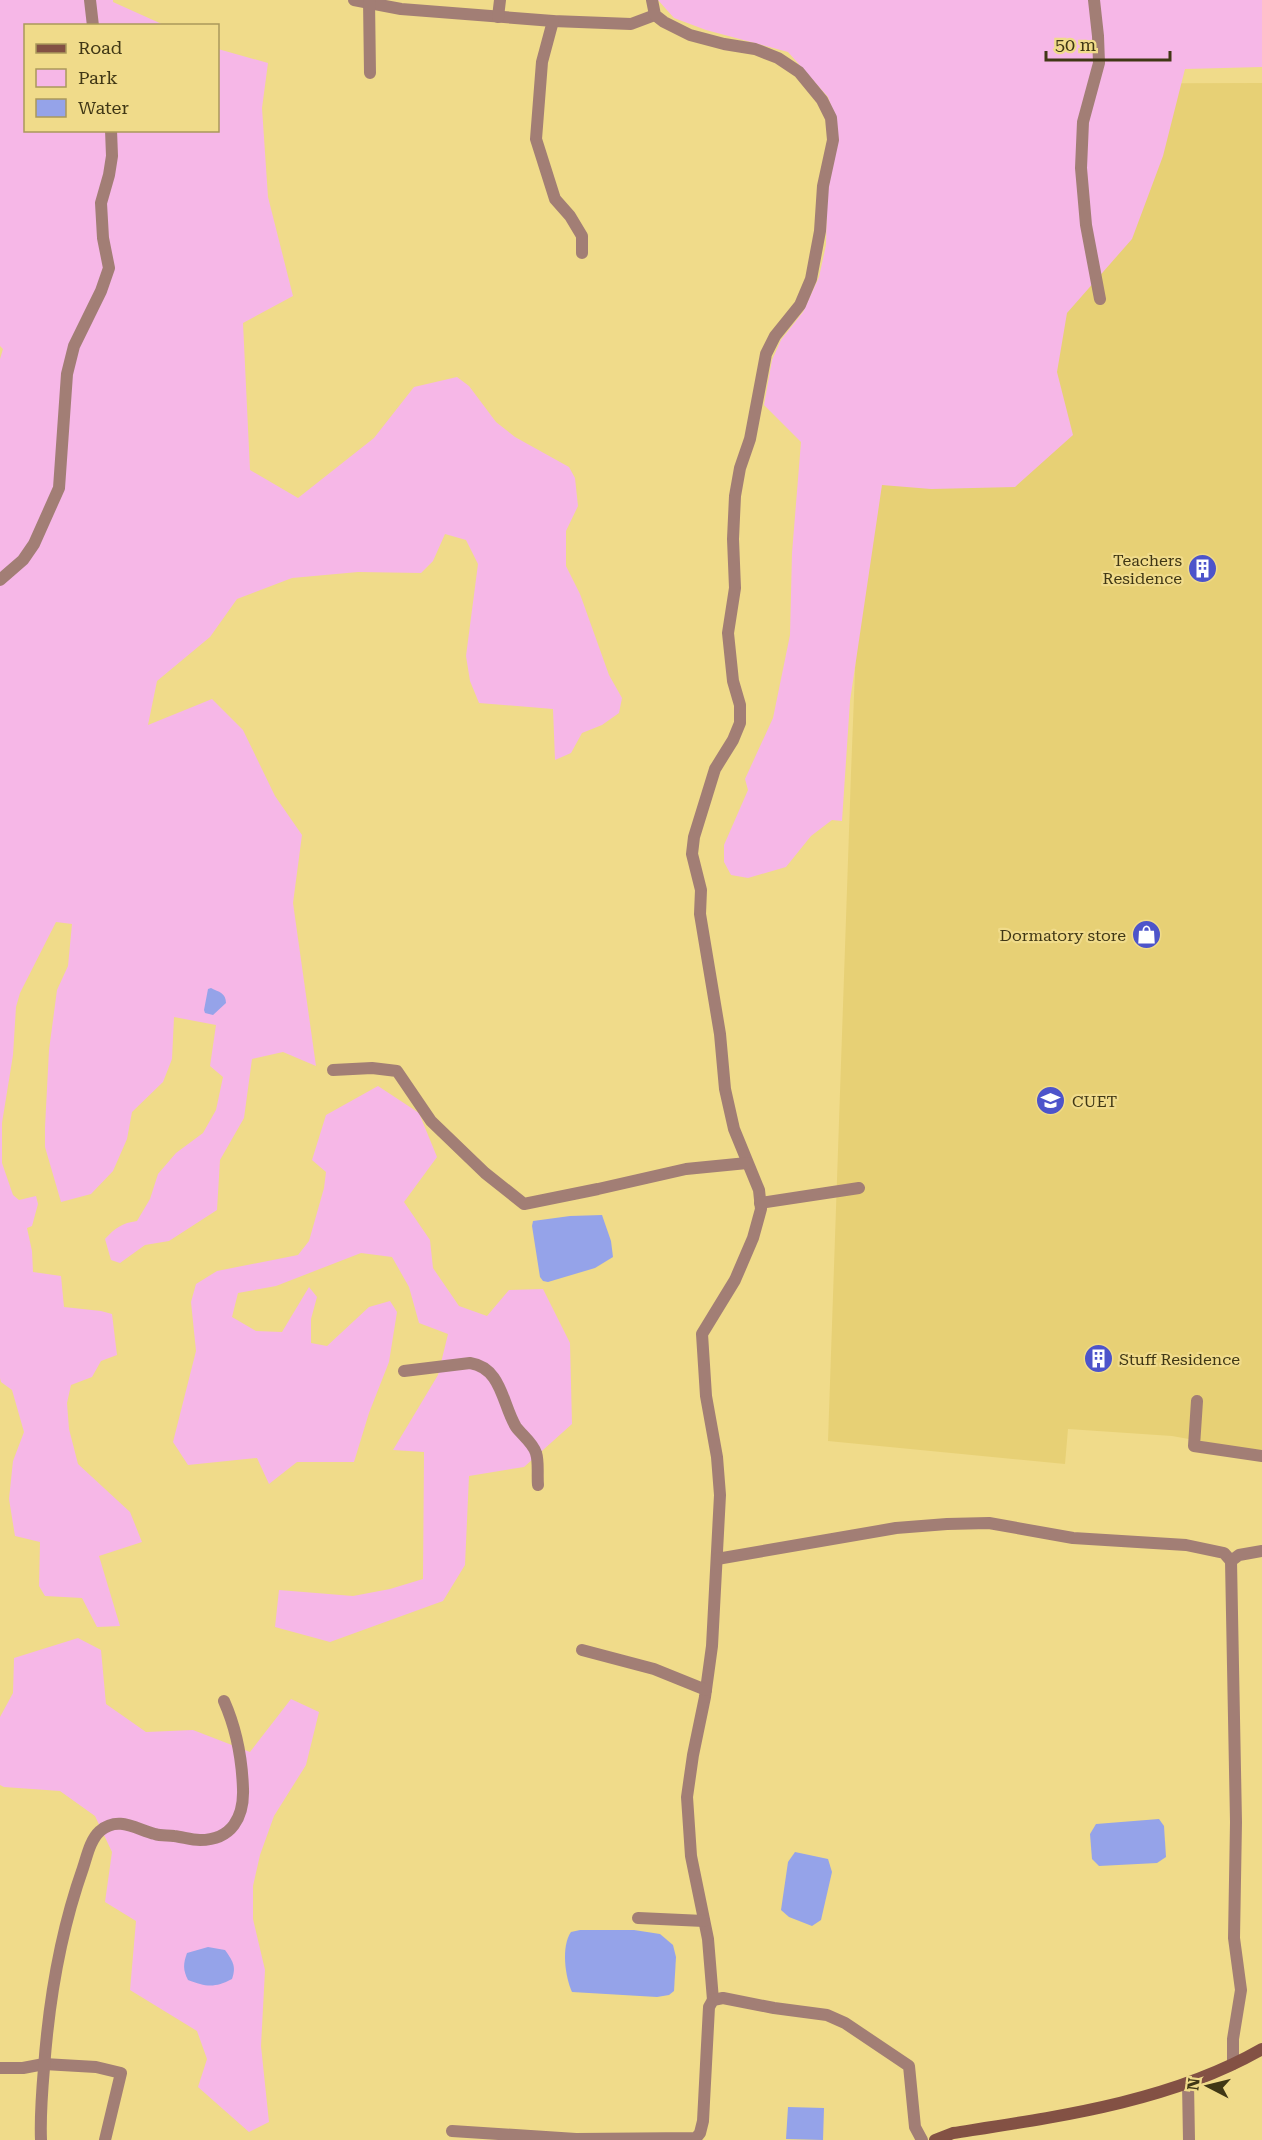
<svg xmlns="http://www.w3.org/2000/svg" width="1262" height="2140" viewBox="0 0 1262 2140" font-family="'Roboto Serif',serif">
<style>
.built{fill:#e7d075}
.green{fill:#f6b7e7}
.water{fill:#95a3e9}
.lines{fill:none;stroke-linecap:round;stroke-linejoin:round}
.street{stroke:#a27e75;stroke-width:12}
.secondary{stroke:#835144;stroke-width:12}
.labels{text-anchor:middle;stroke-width:4.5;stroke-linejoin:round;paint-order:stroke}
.poi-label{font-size:16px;fill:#403715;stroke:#f0db8a;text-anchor:end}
</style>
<rect width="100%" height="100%" fill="#f0db8a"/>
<path class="built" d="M1262,83v1369l-90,-16 -104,-7 -3,35 -237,-23 23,-668 27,-689z"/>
<g class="green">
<path d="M0,0h113v2l51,23 -138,1v104h192v-81l50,14 -6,45 6,89 25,99 -50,27 7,147 48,28 76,-60 40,-51 43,-10 12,9 27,36 19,15 54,30 6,11 3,28 -12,25v35l14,28 29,81 13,23 -3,15 -17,12 -20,8 -11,20 -16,7 -2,-51 -74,-6 -9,-22 -4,-25 12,-92 -12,-24 -21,-6 -12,27 -12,12 -63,-1 -66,6 -55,21 -27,38 -53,44 -9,44 64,-26 31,31 32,66 27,39 -9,68 23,163 -33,-14 -31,7 -8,59 -24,42 -3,50 -48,31 -24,4 -25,18 -9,-3 -6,-21c10,-11 17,-16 32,-18l13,-22 8,-25 18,-21 27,-20 13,-23 7,-33 -13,-11 6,-41 -42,-8 -2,42 -9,23 -31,30 -5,27 -14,32 -22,23 -30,8 -16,-55v-20l4,-77 8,-60 11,-24 4,-42 -16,-2 -36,71 -4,14 -3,48 -11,68v40l11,32 6,5 17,-4 2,8 -6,22 -5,2 5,23 1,21 28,4 3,31 37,4 11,3 5,41 -16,6 -9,16 -21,8 -4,18 2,26 9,35 52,48 12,30 -43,14 21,70 -23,1 -15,-29 -37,-2 -6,-10 1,-44 -25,-6 -6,-37 4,-38 11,-29 -12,-42 -11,-8 -1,-4v-1019l3,-10 -3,-3z"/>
<path d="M658,0h604v67l-77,2 -22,87 -31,83 -65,74 -10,59 16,63 -58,52 -84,2 -49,-4 -32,216 -8,120 -10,-1 -21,16 -25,31 -38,11 -17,-3 -7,-13v-17l24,-55 -3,-11 28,-61 17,-83 2,-82 9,-111 -37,-37 8,-45 9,-20 22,-28 16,-35 7,-32 1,-46 8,-82 -7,-20 -40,-45 -82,-22 -32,-12z"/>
<path d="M378,1086l41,27 18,44 -33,45 26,38 3,28 26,38 28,10 22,-26 34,-1 27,54 2,81 -48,43 -55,9 -4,89 -22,36 -113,41 -55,-15 4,-37 74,6 37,-7 33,-10 1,-127 -31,-2 45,-75 10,-41 -29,-11 -10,-36 -17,-30 -31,-4 -85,33 -38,7 -6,24 24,14 26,1 27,-45 8,10 -6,22v24l16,3 42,-39 21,-6 7,11 -8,50 -20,51 -15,49h-57l-28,22 -12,-26 -69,7 -15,-23 23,-91 -5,-49 5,-18 21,-13 81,-16 11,-14 15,-53 2,-16 -14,-12 14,-45z"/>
<path d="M78,1638l23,12 5,54 40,28 47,-2 57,22 41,-53 28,13 -13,53 -32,51 -14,39 -7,31v33l12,51 -4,76 8,76 -20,10 -51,-45 9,-28 -10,-28 -67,-41 6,-69 -31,-19 7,-50 -17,-36 -35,-25 -56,-4 -4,-2v-68l13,-24 1,-35z"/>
</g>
<g class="water">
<path d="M211,988c8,4 15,5 15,15l-13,12 -8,-2 -1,-3 4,-21z"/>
<path d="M602,1215l9,26 2,16 -18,11 -47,14 -5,-1 -3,-4 -8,-51 1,-5 37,-5z"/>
<path d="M1159,1819l5,7 2,31 -9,6 -58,3 -7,-7 -2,-25 6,-10z"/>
<path d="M795,1852l33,7 4,13 -11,48 -9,6 -23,-9 -8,-7 7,-48z"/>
<path d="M580,1930h54l26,4 13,11 3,12 -2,34 -5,4 -12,2 -85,-5c-7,-15 -11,-46 -1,-60z"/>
<path d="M208,1947l17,3c7,10 12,16 7,29 -17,9 -26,8 -44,1 -5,-10 -5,-16 -1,-27z"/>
<path d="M788,2107l36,1 -1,32 -37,-1z"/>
</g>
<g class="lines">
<g class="street">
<path d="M90,0l3,26"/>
<path d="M354,0l47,9 152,12 78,3 24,-9"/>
<path d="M369,0l1,73"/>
<path d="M652,0l3,15 9,7 26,13 34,9 31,5 23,9 21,14 23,28 9,18 2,22 -10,46 -3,45 -9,48 -11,26 -25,31 -9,18 -16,85 -10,29 -5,28 -2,43 2,49 -7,45 5,48 7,24v18l-7,17 -18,29 -21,68 -2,17 9,36 -1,24 20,120 5,55 9,40 25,61 2,19 -8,29 -18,42 -33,54 4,62 11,61 3,38 -8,151 -7,51 -12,58 -6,42 4,59 17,83 5,61"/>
<path d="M1094,0l4,36 1,27 -16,59 -2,46 5,57 14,74"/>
<path d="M498,17l2,-17"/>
<path d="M553,21l-11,41 -6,77 19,60 15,17 12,20v17"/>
<path d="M0,580l23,-20 11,-16 25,-56 8,-114 7,-28 27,-55 8,-23 -6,-30 -2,-35 8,-28 3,-19 -1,-26"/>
<path d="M333,1070l39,-2 25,3 34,50 54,52 39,31 74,-15 88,-20 61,-6"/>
<path d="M760,1203l99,-15"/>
<path d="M404,1371l66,-8c32,5 32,41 46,64 6,8 17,16 20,26 3,9 1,22 2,32"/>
<path d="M1197,1401l-3,45 68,10"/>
<path d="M717,1559l179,-31 51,-4 42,-1 84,15 113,7 38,8 7,8 5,261 -2,116 7,52 -8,49v25"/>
<path d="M1231,1561l8,-6 23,-4"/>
<path d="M582,1650l72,19 52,21"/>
<path d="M638,1918l66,3"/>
<path d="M0,2068h23l21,-4 52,3 25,6 -16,67"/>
<path d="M1188,2083l1,57"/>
<path d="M452,2131l124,8 120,-1 4,-5 3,-12 6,-114 4,-7 10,-2 51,10 53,7 18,8 64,43 6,61 7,13"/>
<path d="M41,2140c-1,-24 1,-49 3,-72 5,-69 16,-135 39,-200 4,-12 7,-28 17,-37 19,-16 37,-1 55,3 6,2 13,1 19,2 9,1 17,4 26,4 32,0 44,-23 43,-51 -1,-30 -7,-61 -19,-88"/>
</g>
<path class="secondary" d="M935,2140l18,-7c103,-16 217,-31 309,-84"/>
</g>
<defs>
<symbol id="building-disc" viewBox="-11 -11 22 22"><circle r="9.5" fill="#4d54ca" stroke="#f0db8a"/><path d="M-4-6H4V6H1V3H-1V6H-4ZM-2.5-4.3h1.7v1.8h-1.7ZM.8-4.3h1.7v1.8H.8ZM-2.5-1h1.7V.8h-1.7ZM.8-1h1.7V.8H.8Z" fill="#fff"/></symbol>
<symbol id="shop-disc" viewBox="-11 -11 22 22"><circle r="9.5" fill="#4d54ca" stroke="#f0db8a"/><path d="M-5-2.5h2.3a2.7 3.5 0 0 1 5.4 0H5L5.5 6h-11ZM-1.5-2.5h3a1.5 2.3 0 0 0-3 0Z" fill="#fff"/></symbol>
<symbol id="university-disc" viewBox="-11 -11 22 22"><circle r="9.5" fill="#4d54ca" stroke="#f0db8a"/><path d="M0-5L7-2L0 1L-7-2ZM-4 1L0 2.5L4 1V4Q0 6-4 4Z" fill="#fff"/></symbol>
</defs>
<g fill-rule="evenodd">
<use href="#building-disc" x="1186" y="552" width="33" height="33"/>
<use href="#shop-disc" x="1130" y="918" width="33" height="33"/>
<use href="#university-disc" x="1034" y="1084" width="33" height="33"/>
<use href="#building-disc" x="1082" y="1342" width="33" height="33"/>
</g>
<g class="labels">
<g class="poi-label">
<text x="1182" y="566">Teachers<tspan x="1182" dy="18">Residence</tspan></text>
<text x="1126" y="941">Dormatory store</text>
<text x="1072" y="1107" text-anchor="start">CUET</text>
<text x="1119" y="1365" text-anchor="start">Stuff Residence</text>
</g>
</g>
<rect x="24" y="24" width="195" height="108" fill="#f0db8a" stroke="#aa995b" stroke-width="1.5"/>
<rect x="36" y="44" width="30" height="9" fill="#835144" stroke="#aa995b" stroke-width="1.5"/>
<text x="78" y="54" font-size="18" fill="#403715">Road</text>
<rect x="36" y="69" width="30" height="18" fill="#f6b7e7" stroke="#aa995b" stroke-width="1.5"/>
<text x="78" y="84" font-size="18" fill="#403715">Park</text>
<rect x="36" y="99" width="30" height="18" fill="#95a3e9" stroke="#aa995b" stroke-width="1.5"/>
<text x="78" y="114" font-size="18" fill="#403715">Water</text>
<g transform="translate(1208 2086) rotate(277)" stroke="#f0db8a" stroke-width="4.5" paint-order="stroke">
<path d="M0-4.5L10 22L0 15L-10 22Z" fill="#403715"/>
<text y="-9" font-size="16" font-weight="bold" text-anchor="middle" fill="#403715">N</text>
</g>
<path d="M1046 51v9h124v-9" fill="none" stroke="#403715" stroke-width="3"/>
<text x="1055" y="51" font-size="18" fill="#403715" stroke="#f0db8a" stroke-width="4.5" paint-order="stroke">50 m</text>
</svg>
